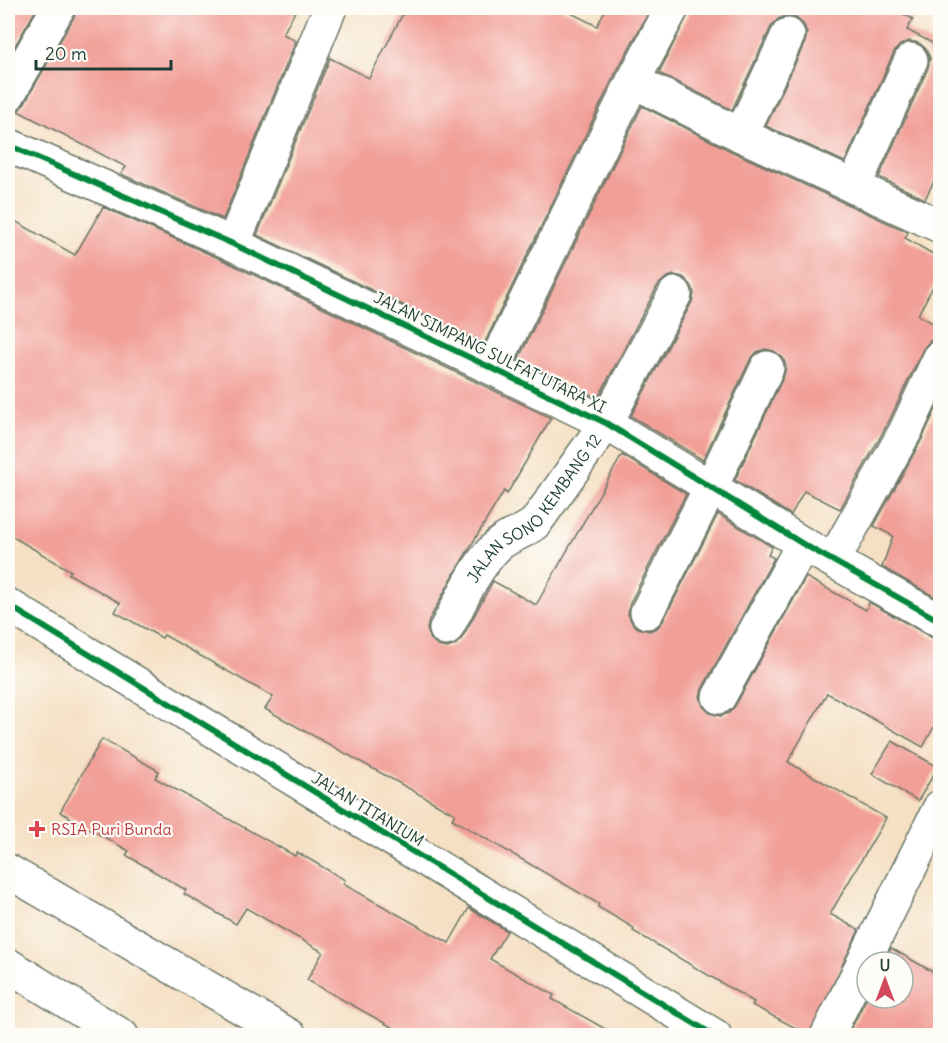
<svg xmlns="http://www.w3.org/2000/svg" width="948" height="1043" viewBox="0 0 948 1043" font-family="Delius,sans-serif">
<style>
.building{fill:#f19f97}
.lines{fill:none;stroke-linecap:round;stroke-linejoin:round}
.minor-casing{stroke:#6a7666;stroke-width:36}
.minor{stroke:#fff;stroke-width:33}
.cycleway-casing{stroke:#fdfcf7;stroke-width:10}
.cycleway{stroke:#00873e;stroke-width:6}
.health-dot{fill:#e0444e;stroke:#fdfcf7;stroke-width:2}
.labels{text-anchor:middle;stroke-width:4.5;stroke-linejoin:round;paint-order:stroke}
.street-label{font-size:16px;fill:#1f3d34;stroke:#fdfcf7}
.health-label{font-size:16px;fill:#be3a42;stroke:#fdfcf7;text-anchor:start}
</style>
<rect width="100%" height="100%" fill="#fdfcf7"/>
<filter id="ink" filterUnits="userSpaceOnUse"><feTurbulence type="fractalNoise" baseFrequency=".0167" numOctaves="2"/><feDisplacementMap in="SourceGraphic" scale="12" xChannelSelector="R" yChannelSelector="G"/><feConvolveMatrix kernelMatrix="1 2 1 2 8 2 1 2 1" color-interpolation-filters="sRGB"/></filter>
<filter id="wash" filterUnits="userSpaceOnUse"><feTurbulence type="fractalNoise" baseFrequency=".008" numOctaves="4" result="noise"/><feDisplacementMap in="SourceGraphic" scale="24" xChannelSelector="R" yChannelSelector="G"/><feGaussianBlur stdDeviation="1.35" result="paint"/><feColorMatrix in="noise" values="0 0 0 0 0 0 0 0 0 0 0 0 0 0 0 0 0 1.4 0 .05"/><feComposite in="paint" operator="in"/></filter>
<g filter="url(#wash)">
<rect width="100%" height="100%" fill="#f5e0c4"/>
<g id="blocks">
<g class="building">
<path d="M8,8h29l-29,50z"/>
<path d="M77,8h220l-14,26 13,7 -73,178 -102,-45 5,-7 -108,-56 6,-7 50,-87z"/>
<path d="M406,8h155l36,18 9,-18h45l-35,64 -132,272 -227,-109 73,-177 39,20z"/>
<path d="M691,8h201l21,11 -6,11 33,17v122l-15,30 -46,-22 49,-109 2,-10 -4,-9 -7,-6 -10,-2 -9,4 -6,7 -49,110 -79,-36 39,-84 2,-9 -3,-8 -8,-7 -10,-2 -8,3 -7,8 -39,83 -73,-37z"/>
<path d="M642,106l91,46 175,80 -3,6 35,20v15l-22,42 22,12v12l-10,2 -7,8 -34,72 -49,88 -36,-18 -13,24 -56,-35 49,-105 2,-9 -3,-8 -9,-7 -9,-2 -8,3 -7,8 -47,100 -72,-44 61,-114 2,-9 -3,-8 -8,-8 -9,-2 -8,3 -8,7 -60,113 -80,-38z"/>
<path d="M103,207l122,54 326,157 -44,76 -3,-3 -46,76 -29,53 -2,9 3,9 8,8 9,2 8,-3 7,-7 31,-57 43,24 86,-150 64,39 -56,109 -2,11 4,9 6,5 11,3 8,-3 6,-7 55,-107 54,33 -4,8 6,3 -72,131 -2,8 3,9 7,7 10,3 9,-3 6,-7 71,-129 60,33 3,-8 62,35 9,3v76l-17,31 -96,-54 -39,69 98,56 -56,96 29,16 -50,105 -57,-30 2,-3 -121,-71 1,-3 -36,-21 1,-3 -147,-85 3,-5 -190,-105 8,-12 -109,-62 -2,3 -47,-26 5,-9 -51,-29 2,-3 -63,-37v-317l67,38z"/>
<path d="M940,400v200l-58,-33 11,-31 -19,-10 48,-87z"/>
<path d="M102,739l57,32 -4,7 140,78 2,-4 48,28 -2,4 106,59 20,-35 38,23 -17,28 64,36 -2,4 64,36h-210l-99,-55 16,-28 -77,-44 -10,16 -52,-30 2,-4 -60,-35 3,-4 -69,-39z"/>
<path d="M892,741l46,26 -20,34 -46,-27z"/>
<path d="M891,948l49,28v59h-92l19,-38 36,1v-36h-19z"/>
</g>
</g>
</g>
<g filter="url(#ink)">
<use href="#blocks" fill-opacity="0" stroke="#6a7666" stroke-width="1.5"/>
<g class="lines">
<defs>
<g id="minor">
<path d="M672,8l-39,73 108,54 199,91"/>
<path d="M8,95l50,-87"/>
<path d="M741,135l47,-100"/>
<path d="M8,145l225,99 373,179 197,121 137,77"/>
<path d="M854,187l57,-127"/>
<path d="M233,244l97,-236"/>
<path d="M493,368l140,-287"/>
<path d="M834,559l72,-129 34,-73"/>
<path d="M8,605l707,431"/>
<path d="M647,612l64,-125 56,-119"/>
<path id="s1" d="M446,629c15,-27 27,-58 48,-80 12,-14 30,-15 42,-27l70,-99 69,-129"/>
<path d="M719,697l84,-153"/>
<path d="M8,871l282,165"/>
<path d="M8,965l114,71"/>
<path d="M827,1036l113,-229"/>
</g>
</defs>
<use href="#minor" class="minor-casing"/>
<use href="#minor" class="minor"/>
<defs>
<g id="cycleway">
<path d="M8,145l225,99 373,179 197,121 137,77"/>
<path d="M8,605l707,431"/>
</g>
</defs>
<use href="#cycleway" class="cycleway-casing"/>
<use href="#cycleway" class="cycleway"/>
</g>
</g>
<path class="health-dot" d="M34 820h6v6h6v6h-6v6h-6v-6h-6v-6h6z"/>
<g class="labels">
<g class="street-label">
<text transform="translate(490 352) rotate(26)" y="6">JALAN SIMPANG SULFAT UTARA XI</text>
<text dy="6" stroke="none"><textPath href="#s1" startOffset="152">JALAN SONO KEMBANG 12</textPath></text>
<text transform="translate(368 809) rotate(31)" y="6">JALAN TITANIUM</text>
</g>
<g class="health-label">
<text x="51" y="835">RSIA Puri Bunda</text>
</g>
</g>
<rect width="948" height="1043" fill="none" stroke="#fdfcf7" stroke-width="30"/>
<g transform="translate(885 980)"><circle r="28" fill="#fdfcf7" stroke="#a4b0a9" stroke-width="1.5"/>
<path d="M0-4.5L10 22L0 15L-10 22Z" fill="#d1495b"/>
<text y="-9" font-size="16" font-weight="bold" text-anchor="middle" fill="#1f3d34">U</text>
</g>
<path d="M36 60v9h135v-9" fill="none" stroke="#1f3d34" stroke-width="3"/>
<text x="45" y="60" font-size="18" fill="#1f3d34" stroke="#fdfcf7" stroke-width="4.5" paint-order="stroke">20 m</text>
</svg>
